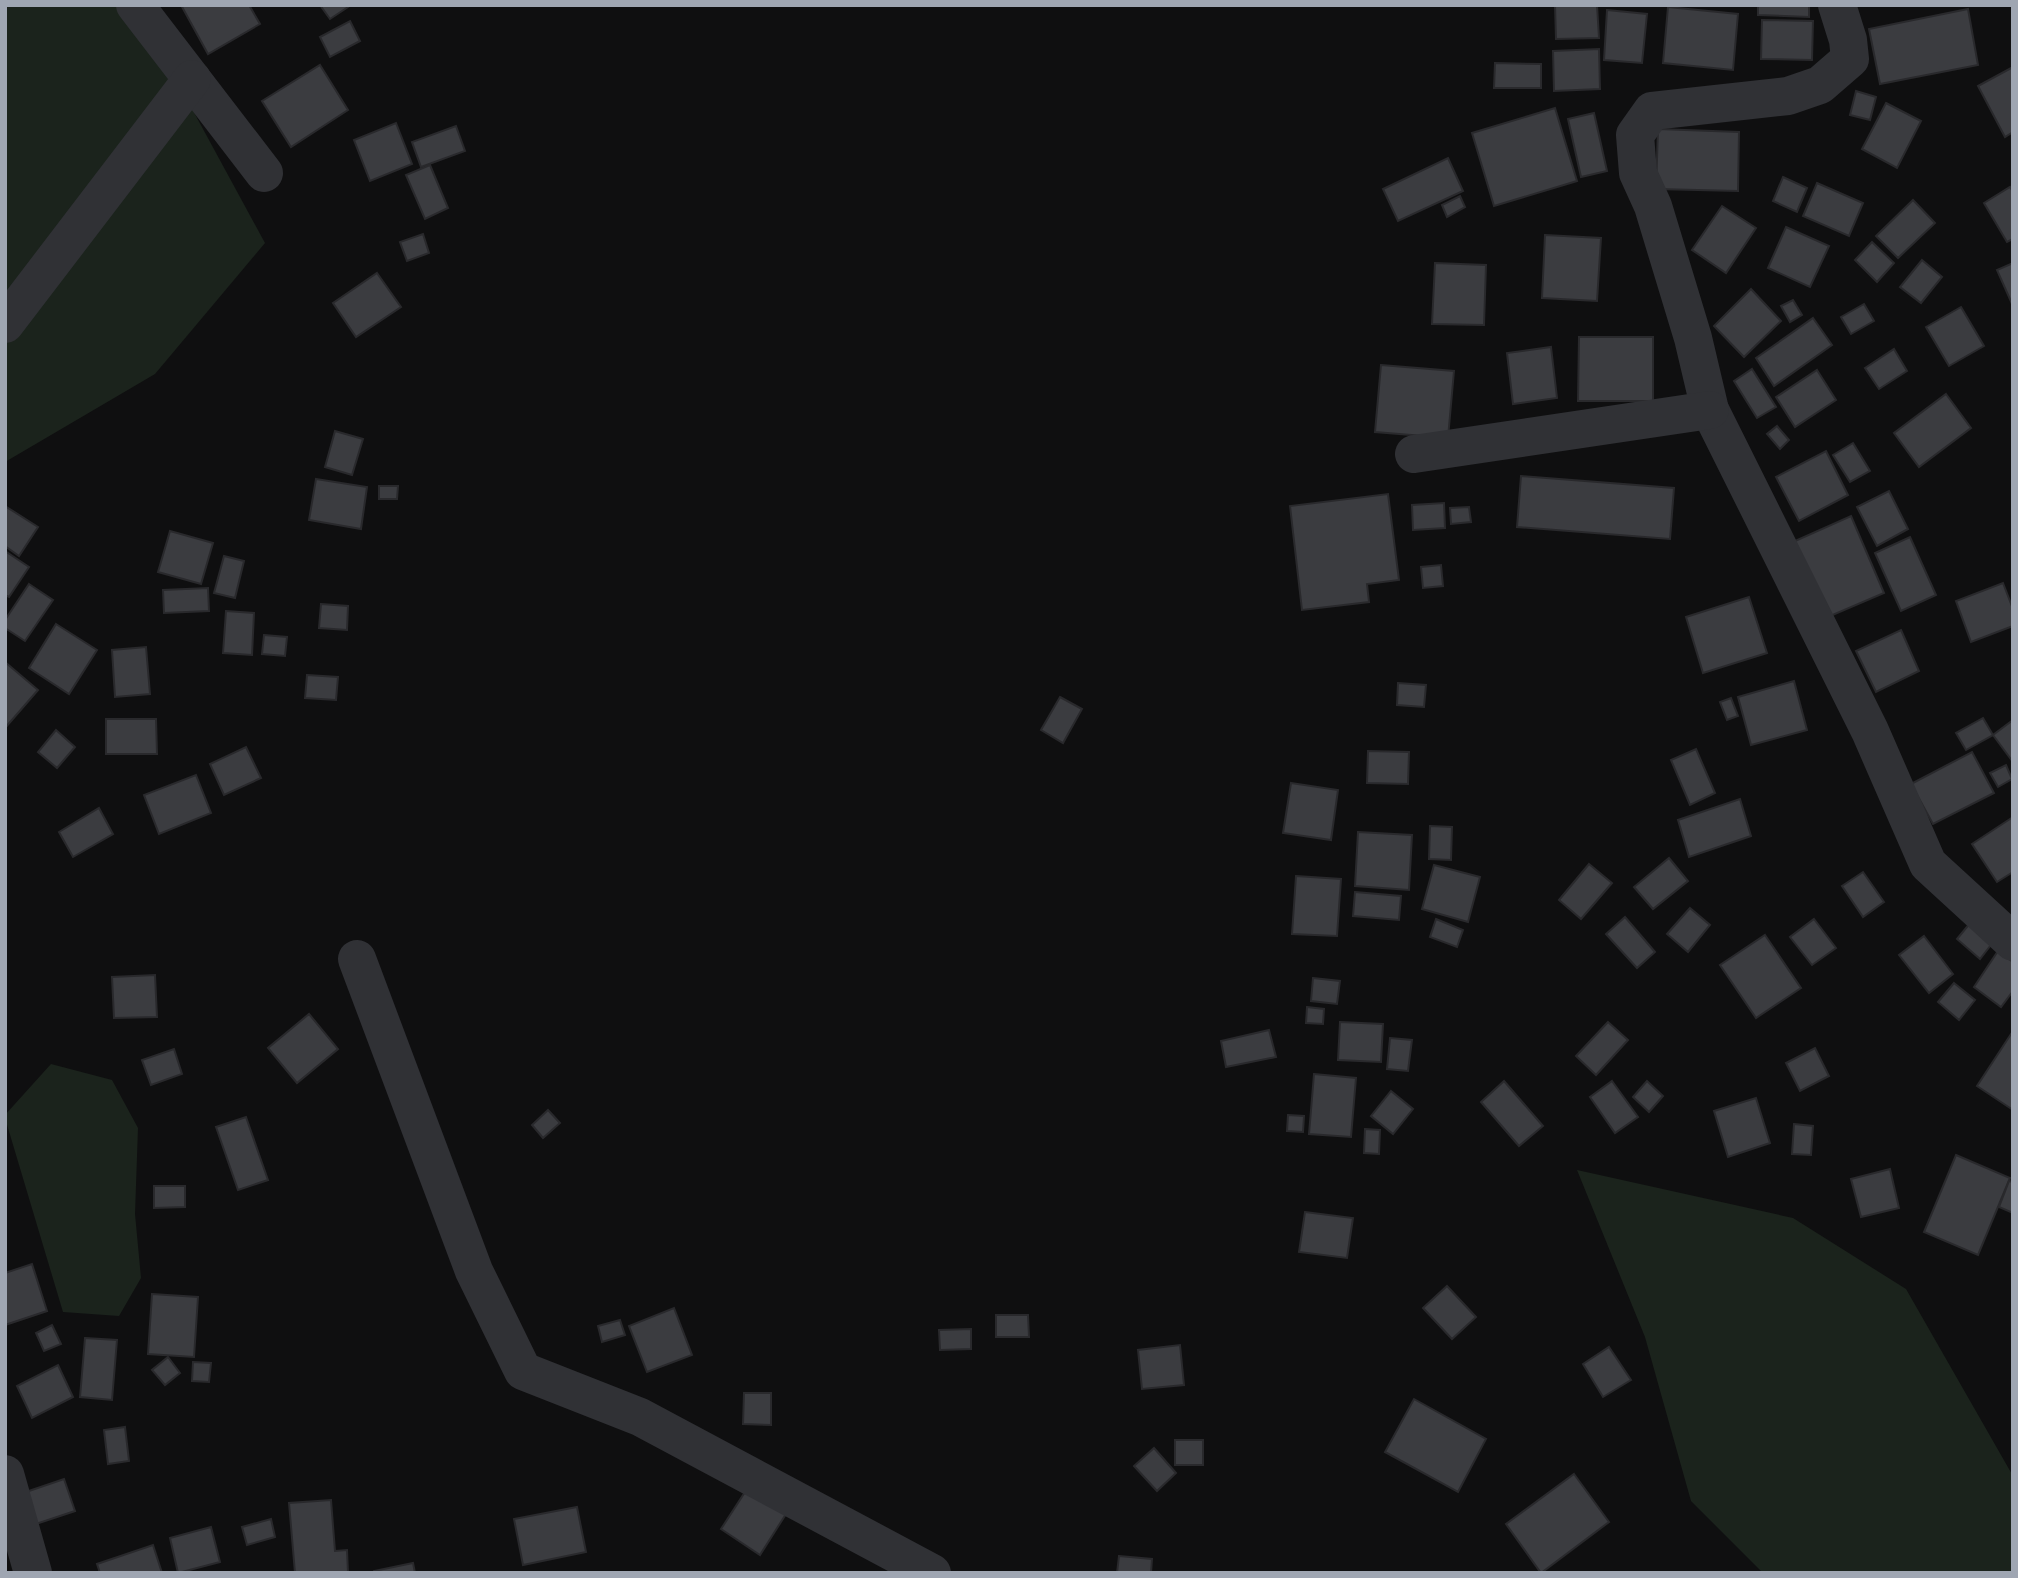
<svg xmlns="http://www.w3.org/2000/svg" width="2018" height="1578" viewBox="0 0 2018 1578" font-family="Figtree,sans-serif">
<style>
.green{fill:#1b231c}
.building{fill:#3b3c40;stroke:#29292c;stroke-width:2}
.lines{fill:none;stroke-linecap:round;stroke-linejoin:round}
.street{stroke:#303135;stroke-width:38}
</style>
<rect width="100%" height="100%" fill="#0f0f10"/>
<g class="green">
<path d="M5,5h119l23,21 118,217 -110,131 -150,88z"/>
<path d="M51,1064l61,16 26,48 -3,86 6,64 -22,38 -56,-4 -58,-194v-3z"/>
<path d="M1577,1170l216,48 113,71 107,187v97h-250l-72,-72 -46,-164z"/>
</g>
<g class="building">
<path d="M181,5h68l11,19 -52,30z"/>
<path d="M320,5h31l-21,14z"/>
<path d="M1555,5h42l2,33 -43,1z"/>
<path d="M1758,5h51v12l-51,-2z"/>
<path d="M1668,7l70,7 -5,56 -70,-7z"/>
<path d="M1968,9l10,56 -98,19 -11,-55z"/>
<path d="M1607,10l40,4 -5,49 -38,-3z"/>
<path d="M1762,20l51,1 -1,39 -51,-1z"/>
<path d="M350,21l10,20 -30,16 -10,-20z"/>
<path d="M1599,49l1,40 -46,2 -1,-40z"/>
<path d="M1495,63l46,1v24h-47z"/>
<path d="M320,65l28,45 -57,37 -29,-46z"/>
<path d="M2013,67v65l-8,5 -27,-51z"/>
<path d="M1856,91l20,6 -6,23 -20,-5z"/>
<path d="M1886,103l35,18 -24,47 -35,-19z"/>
<path d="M1555,108l22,73 -83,25 -22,-73z"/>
<path d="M1594,113l13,58 -26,6 -13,-58z"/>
<path d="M396,123l16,41 -42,17 -16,-41z"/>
<path d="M456,126l9,25 -44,16 -9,-25z"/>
<path d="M1658,129l81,3 -1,59 -82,-2z"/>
<path d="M1448,158l15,33 -65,30 -15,-32z"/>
<path d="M430,165l18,43 -23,11 -19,-44z"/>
<path d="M1783,177l24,11 -10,24 -24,-11z"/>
<path d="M1817,183l46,20 -14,33 -46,-20z"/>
<path d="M2010,187l3,5v47l-6,3 -23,-39z"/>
<path d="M1460,196l5,11 -18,10 -5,-12z"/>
<path d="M1913,200l22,23 -37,35 -22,-22z"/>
<path d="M1722,206l34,22 -30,45 -34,-23z"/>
<path d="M1786,227l43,19 -19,41 -42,-19z"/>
<path d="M423,234l6,19 -22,8 -7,-19z"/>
<path d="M1545,235l56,3 -4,63 -55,-3z"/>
<path d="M1872,242l22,21 -17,19 -22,-22z"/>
<path d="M1922,260l20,17 -21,26 -21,-16z"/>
<path d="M1435,263l51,2 -2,60 -52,-1z"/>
<path d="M2013,263v43l-16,-36z"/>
<path d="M377,273l24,34 -45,30 -23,-34z"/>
<path d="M1751,289l30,32 -37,36 -30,-31z"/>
<path d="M1793,300l9,15 -12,7 -9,-16z"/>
<path d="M1864,304l10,17 -23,13 -10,-17z"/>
<path d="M1961,307l23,39 -35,20 -23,-39z"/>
<path d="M1813,318l19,27 -58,41 -18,-28z"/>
<path d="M1579,337h74v64h-75z"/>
<path d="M1551,347l6,51 -44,6 -6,-51z"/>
<path d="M1894,349l13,22 -28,18 -14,-21z"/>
<path d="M1381,365l73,6 -6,67 -73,-6z"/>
<path d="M1752,369l24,38 -19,11 -23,-37z"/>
<path d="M1817,370l19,30 -41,27 -19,-30z"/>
<path d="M1946,394l25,34 -52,39 -25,-34z"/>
<path d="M1777,426l12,14 -9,9 -13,-15z"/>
<path d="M335,431l28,8 -11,36 -27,-8z"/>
<path d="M1853,443l17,28 -20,11 -17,-27z"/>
<path d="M1826,451l22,44 -49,26 -23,-44z"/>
<path d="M1521,476l153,12 -4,51 -153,-12z"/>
<path d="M316,479l51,8 -6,42 -52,-9z"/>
<path d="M379,486h19l-1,13h-18z"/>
<path d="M1889,491l19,38 -31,17 -20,-39z"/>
<path d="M1388,494l11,86 -32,4 2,18 -67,8 -12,-104z"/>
<path d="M1444,503l1,25 -32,2 -1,-25z"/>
<path d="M5,506l33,21 -19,29 -14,-10z"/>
<path d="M1469,507l2,15 -20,2 -1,-16z"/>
<path d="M1851,516l33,77 -56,24 -33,-76z"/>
<path d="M170,531l43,12 -12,41 -43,-12z"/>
<path d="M1910,537l26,58 -35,16 -26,-58z"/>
<path d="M5,551l24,16 -20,30 -4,-2z"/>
<path d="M224,556l20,5 -9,37 -21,-5z"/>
<path d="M1441,565l2,21 -20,2 -2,-21z"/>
<path d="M2003,583l10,26v17l-42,16 -15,-41z"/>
<path d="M29,584l24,16 -28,41 -20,-13v-8z"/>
<path d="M208,588l1,23 -45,2 -1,-23z"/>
<path d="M1749,597l18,56 -64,20 -17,-56z"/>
<path d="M321,604l27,2 -1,24 -28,-2z"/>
<path d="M226,611l28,2 -2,42 -29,-2z"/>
<path d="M56,624l41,26 -28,44 -40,-26z"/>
<path d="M1901,630l18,41 -43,21 -20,-41z"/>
<path d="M264,635l23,2 -2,19 -23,-2z"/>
<path d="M146,647l4,47 -35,3 -3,-47z"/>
<path d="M5,662l33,28 -33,38z"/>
<path d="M307,675l31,2 -2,23 -31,-2z"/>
<path d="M1794,681l13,49 -56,15 -13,-48z"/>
<path d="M1398,683l28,2 -2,22 -27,-2z"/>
<path d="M1060,697l22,12 -19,34 -22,-13z"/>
<path d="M1731,698l7,18 -11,4 -7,-18z"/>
<path d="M1983,718l10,17 -27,15 -10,-17z"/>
<path d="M106,719h50l1,35h-51z"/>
<path d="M2013,720v42l-20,-27z"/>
<path d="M56,730l19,17 -18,21 -19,-16z"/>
<path d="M246,747l15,31 -37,17 -14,-31z"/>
<path d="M1696,749l19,44 -25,12 -19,-45z"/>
<path d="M1368,751l41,1 -1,32 -41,-1z"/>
<path d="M1972,752l22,41 -61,31 -22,-40z"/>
<path d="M2006,765l6,14 -14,8 -8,-14z"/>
<path d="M196,775l15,38 -52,21 -15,-39z"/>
<path d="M1291,783l47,7 -7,50 -48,-7z"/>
<path d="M1740,799l11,37 -62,21 -11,-37z"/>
<path d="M99,808l14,26 -40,23 -14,-25z"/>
<path d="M2013,817v55l-16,10 -25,-38z"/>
<path d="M1430,826l22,1 -1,33 -22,-1z"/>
<path d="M1358,832l54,3 -3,55 -54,-4z"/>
<path d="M1669,858l19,23 -35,28 -19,-22z"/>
<path d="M1589,864l23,19 -31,36 -22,-19z"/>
<path d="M1434,865l46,12 -12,45 -46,-13z"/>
<path d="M1863,872l21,30 -21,15 -21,-31z"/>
<path d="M1296,876l45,3 -4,57 -45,-2z"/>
<path d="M1355,892l46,4 -2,24 -46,-4z"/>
<path d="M1690,908l20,17 -22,27 -21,-18z"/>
<path d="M1625,917l30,35 -18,16 -31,-34z"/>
<path d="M1436,919l27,11 -6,17 -27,-10z"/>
<path d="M1814,919l22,29 -24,17 -22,-28z"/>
<path d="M1971,922l23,19 -14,18 -23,-20z"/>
<path d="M1765,935l36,53 -45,30 -36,-53z"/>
<path d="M1924,936l29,38 -24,19 -30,-38z"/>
<path d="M1998,951l15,11v29l-12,16 -27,-20z"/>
<path d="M155,975l2,42 -43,1 -2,-41z"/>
<path d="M1313,978l27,3 -3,23 -26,-3z"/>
<path d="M1954,983l21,17 -16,20 -21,-18z"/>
<path d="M1307,1007l17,2 -1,15 -17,-1z"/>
<path d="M309,1014l29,35 -41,34 -29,-35z"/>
<path d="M1340,1022l43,2 -2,38 -43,-2z"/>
<path d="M1608,1022l20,18 -32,35 -20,-19z"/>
<path d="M1269,1030l7,27 -50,10 -5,-26z"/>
<path d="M2011,1034l2,2v74l-36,-24z"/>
<path d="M1390,1038l22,2 -4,31 -21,-2z"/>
<path d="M1815,1048l14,28 -29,15 -14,-28z"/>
<path d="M174,1049l8,25 -31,11 -9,-25z"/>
<path d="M1314,1074l42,4 -5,59 -42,-3z"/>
<path d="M1504,1081l39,45 -24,20 -38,-44z"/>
<path d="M1612,1081l26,36 -23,16 -25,-36z"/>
<path d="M1647,1081l16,15 -14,16 -16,-15z"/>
<path d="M1391,1091l22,18 -20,25 -22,-18z"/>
<path d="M1756,1098l14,45 -42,14 -14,-46z"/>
<path d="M548,1110l12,13 -17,15 -11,-13z"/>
<path d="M1288,1115l16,1 -1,16 -16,-1z"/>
<path d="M246,1117l22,63 -30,10 -22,-63z"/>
<path d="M1794,1124l19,2 -2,29 -19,-1z"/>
<path d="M1365,1129l15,1 -1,24 -15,-1z"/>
<path d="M1956,1155l54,23 -32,77 -54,-23z"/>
<path d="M1890,1169l9,39 -38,9 -10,-38z"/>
<path d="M2009,1181l4,1v31l-14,-6z"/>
<path d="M154,1186h31v21l-31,1z"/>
<path d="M1305,1212l48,6 -6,40 -48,-6z"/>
<path d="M32,1264l15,47 -42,14v-52z"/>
<path d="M1447,1286l29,31 -24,22 -29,-31z"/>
<path d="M152,1294l46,3 -4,60 -46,-3z"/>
<path d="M674,1308l18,47 -45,17 -18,-46z"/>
<path d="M996,1315h32l1,22h-33z"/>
<path d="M620,1320l5,15 -23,7 -4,-16z"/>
<path d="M52,1325l9,19 -17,7 -8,-18z"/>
<path d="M971,1329v20l-31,1 -1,-20z"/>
<path d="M85,1338l32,2 -5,60 -32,-3z"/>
<path d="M1180,1345l4,40 -42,4 -4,-39z"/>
<path d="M1609,1347l22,33 -28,17 -20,-33z"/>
<path d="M168,1357l12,16 -15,12 -13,-15z"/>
<path d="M193,1362l18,1 -2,19 -17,-1z"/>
<path d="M58,1365l15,32 -41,21 -15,-32z"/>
<path d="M744,1393h27v32l-28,-1z"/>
<path d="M1414,1399l72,40 -28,53 -73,-40z"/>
<path d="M125,1427l4,34 -21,3 -4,-34z"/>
<rect x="1175" y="1440" width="28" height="25"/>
<path d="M1154,1448l22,25 -19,18 -23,-25z"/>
<path d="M1574,1474l35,48 -68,51 -35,-49z"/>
<path d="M64,1479l11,32 -39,13 -10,-32z"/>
<path d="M747,1489l39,25 -26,41 -39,-26z"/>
<path d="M331,1500l4,51 12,-1 1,23h-53l-6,-70z"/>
<path d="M577,1507l9,45 -63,13 -9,-46z"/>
<path d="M271,1519l4,18 -28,8 -5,-18z"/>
<path d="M211,1527l9,35 -42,11 -8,-35z"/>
<path d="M153,1545l9,28h-62l-3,-9z"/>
<path d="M1119,1556l33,3 -1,14h-34z"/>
<path d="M413,1563l2,10h-41v-2z"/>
</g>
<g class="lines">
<g class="street">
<path d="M135,5l129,168"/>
<path d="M1837,5l11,35 2,19 -30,26 -32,11 -136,15 -17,24 3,38 15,33 40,132 17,72 160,321 58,133 85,78"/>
<path d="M5,324l187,-245"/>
<path d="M1414,454l296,-44"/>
<path d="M357,959l117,312 49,100 117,46 292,156"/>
<path d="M5,1474l28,99"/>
</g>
</g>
<rect width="2018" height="1578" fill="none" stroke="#9fa6b2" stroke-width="14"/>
</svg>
